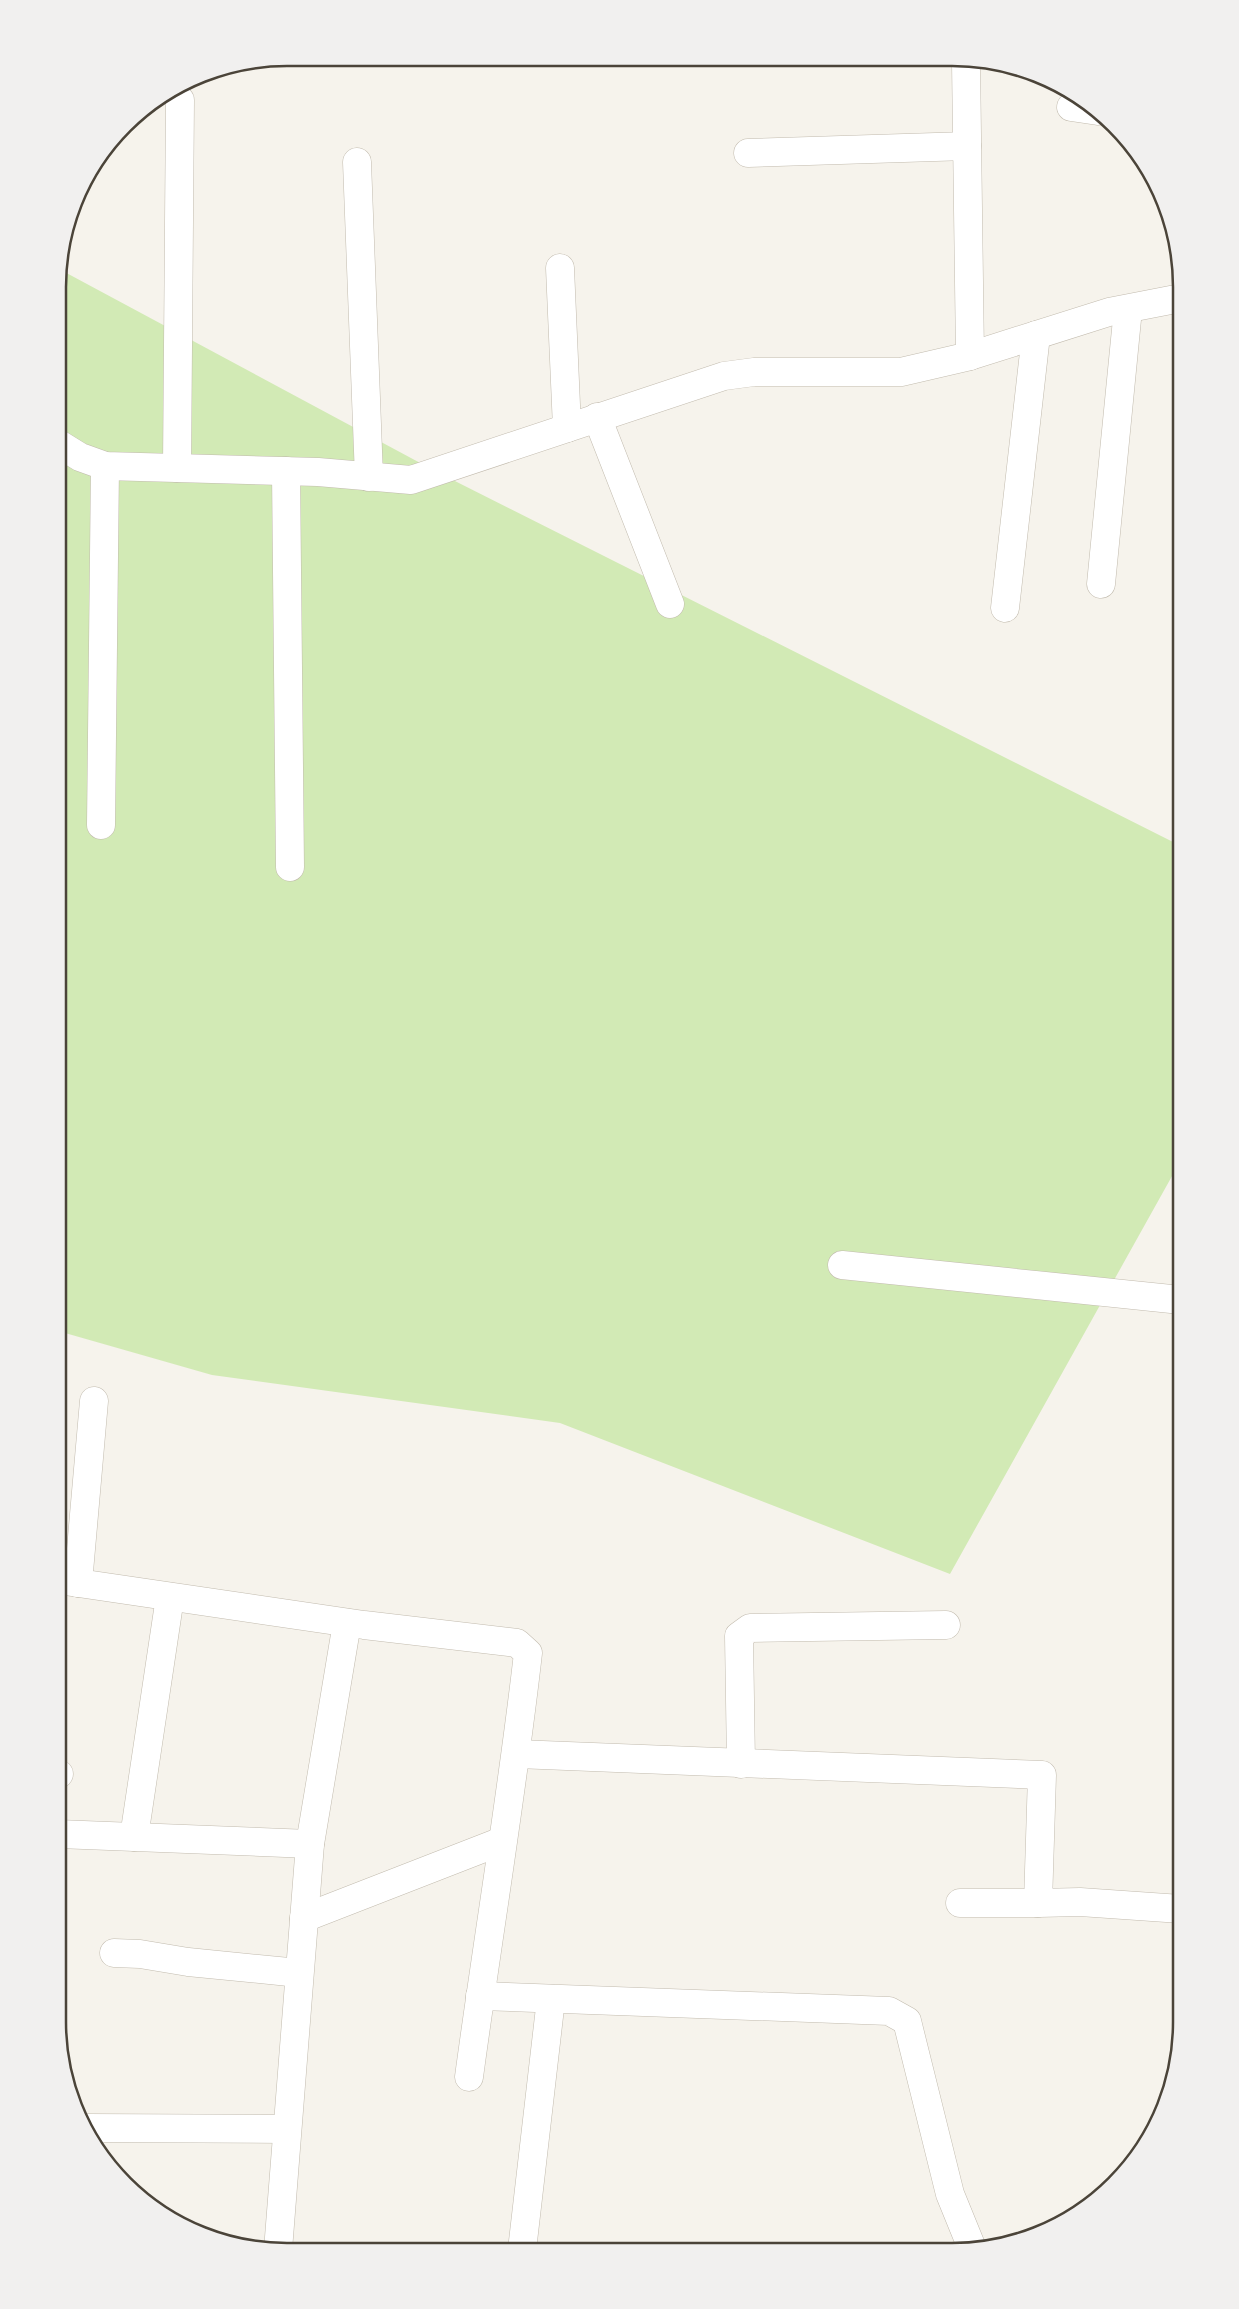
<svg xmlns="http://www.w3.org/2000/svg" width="1239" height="2309" viewBox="0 0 1239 2309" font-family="Poppins,sans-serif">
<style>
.green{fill:#d2eab5}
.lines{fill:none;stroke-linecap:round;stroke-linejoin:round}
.street-casing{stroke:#c2bbae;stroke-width:29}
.street{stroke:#fff;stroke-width:28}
.rim{fill:none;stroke:#4b4439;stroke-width:2.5}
</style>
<rect width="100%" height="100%" fill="#f6f3ec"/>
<path class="green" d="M59,269l378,203 744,374v314l-231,414 -390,-151 -348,-48 -154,-44z"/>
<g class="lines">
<defs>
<g id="street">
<path d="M966,62l4,294"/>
<path d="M1071,107l27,4"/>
<path d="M748,153l219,-7"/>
<path d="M357,162l12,315"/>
<path d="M560,268l7,160"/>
<path d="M597,417l73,187"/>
<path d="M59,444l21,13 25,9 213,6 93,8 313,-104 30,-4h147l69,-16 139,-44 72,-14"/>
<path d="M177,468l3,-368"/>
<path d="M286,471l4,396"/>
<path d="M1101,584l27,-275"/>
<path d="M1005,608l31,-273"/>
<path d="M101,825l4,-359"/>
<path d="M842,1265l339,35"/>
<path d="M58,1580l306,45 153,18 11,10c-16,142 -40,283 -59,424"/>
<path d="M78,1583l16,-182"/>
<path d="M517,1754l525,21 -4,128 42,-1 101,7"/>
<path d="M741,1764l-2,-128 11,-8 196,-3"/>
<path d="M58,1774h1"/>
<path d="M58,1834l252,10"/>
<path d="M134,1837l36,-240"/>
<path d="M960,1903h78"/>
<path d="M304,1918l198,-77"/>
<path d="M114,1953l26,1 48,8 111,11"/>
<path d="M480,1996l409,15 18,10 43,173 22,54"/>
<path d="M86,2128l201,1"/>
<path d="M278,2250l32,-406 37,-221"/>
<path d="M522,2250l29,-251"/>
</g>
</defs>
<use href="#street" class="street-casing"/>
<use href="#street" class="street"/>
</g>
<path d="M0 0H1239V2309H0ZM287 66H952A221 221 0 0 1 1173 287V2022A221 221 0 0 1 952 2243H287A221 221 0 0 1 66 2022V287A221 221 0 0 1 287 66Z" fill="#f1f0ef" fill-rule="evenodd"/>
<path class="rim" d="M287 66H952A221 221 0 0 1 1173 287V2022A221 221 0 0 1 952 2243H287A221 221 0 0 1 66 2022V287A221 221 0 0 1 287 66Z"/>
</svg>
